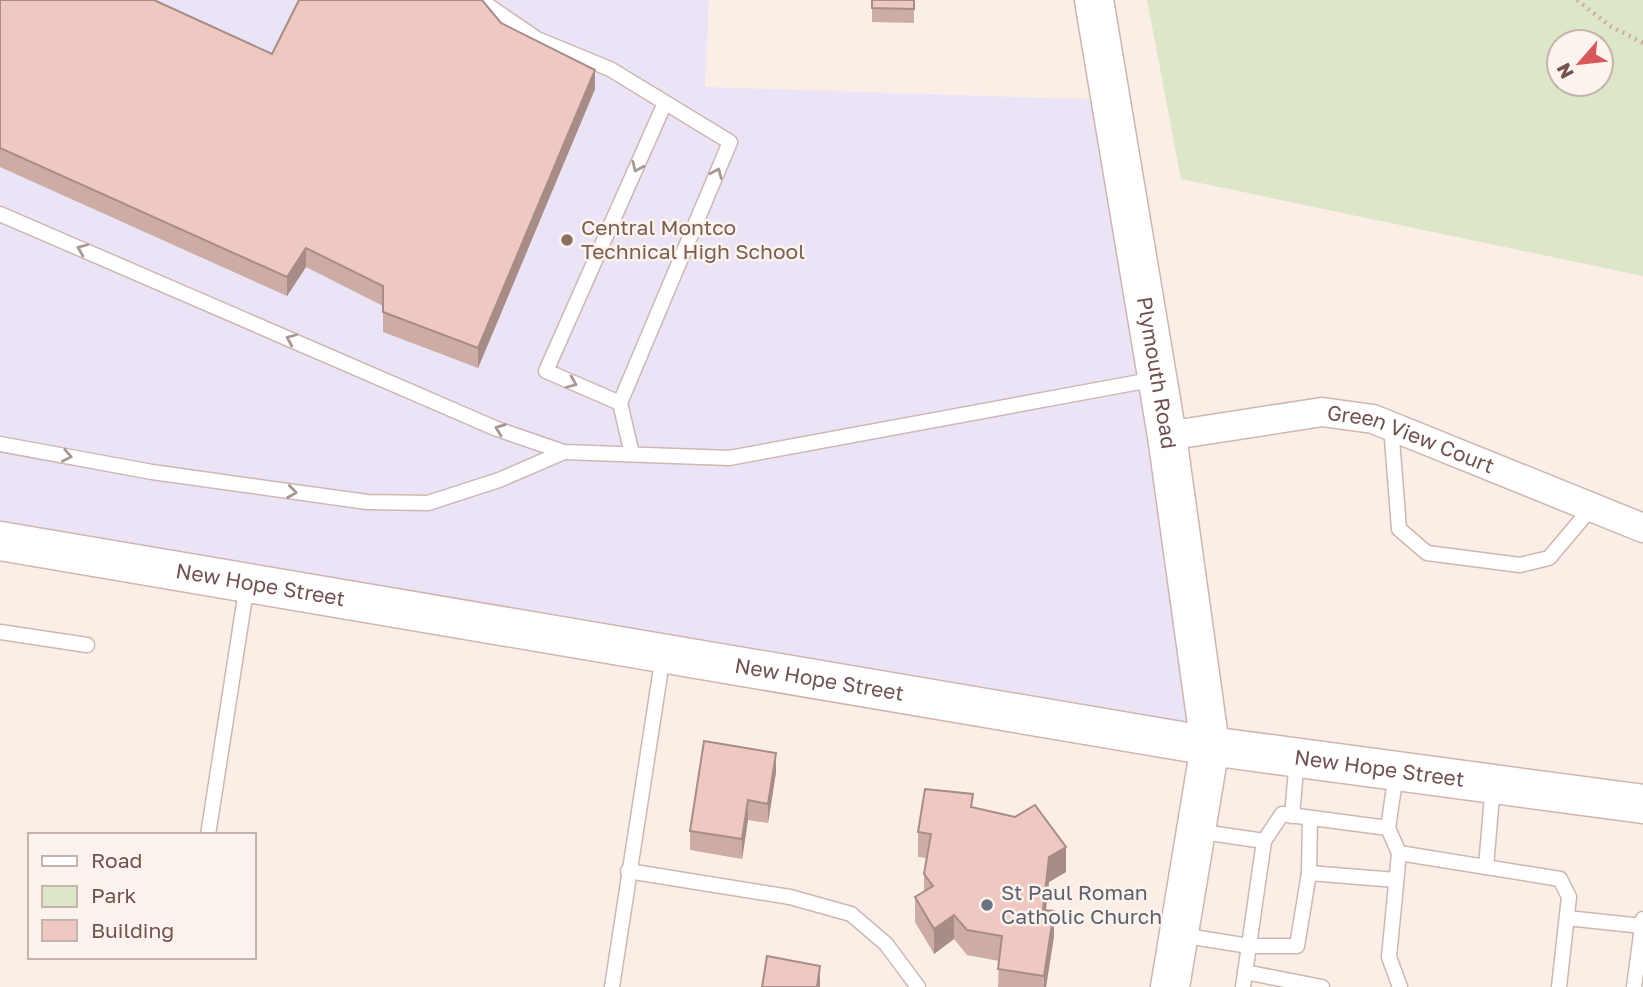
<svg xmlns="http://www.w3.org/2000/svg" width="1643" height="987" viewBox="0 0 1643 987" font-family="'Golos Text',sans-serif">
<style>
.education{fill:#ebe4f7}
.green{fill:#dce7c7;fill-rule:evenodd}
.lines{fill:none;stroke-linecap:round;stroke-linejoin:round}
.lane-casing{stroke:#ceb7b1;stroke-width:17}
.street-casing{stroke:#ceb7b1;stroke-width:31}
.secondary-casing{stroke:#d0b5af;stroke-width:41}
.path{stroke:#d2aba4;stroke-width:4.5;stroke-dasharray:2 5;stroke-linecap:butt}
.lane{stroke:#fff;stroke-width:14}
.street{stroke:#fff;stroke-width:28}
.secondary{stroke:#fff;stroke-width:38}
.wall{fill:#cdaca6}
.shaded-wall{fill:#a78c87}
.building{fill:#eec8c1;stroke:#a78c87;stroke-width:2}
.oneway{stroke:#aa9795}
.education-dot{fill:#8d6e63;stroke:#fdf3ed;stroke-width:2.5}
.worship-dot{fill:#6b7280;stroke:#fdf3ed;stroke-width:2.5}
.labels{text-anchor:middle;stroke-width:5;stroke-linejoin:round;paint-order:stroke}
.education-label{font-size:21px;fill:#785e54;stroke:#fdf3ed;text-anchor:start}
.street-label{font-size:21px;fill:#72524e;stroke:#fdf3ed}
.worship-label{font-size:21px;fill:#5b616d;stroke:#fdf3ed;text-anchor:start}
</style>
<rect width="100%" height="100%" fill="#faeee7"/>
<path class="education" d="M0,0h709l-4,87 405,13 100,646 -1210,-205z"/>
<path class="green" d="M1147,0h496v276l-462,-97zM1559,42h42v42h-42z"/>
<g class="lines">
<defs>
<g id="lane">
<path d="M480,0l57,39 73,30 120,73 -110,261 -74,-32 118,-266"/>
<path d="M0,214l497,215 67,23 165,6 427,-79"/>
<path d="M620,403l12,51"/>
<path d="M1391,426l8,103 28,24 93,12 29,-7 43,-51"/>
<path d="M0,444l152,28 215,30 61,1 71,-23 65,-28"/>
<path d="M0,632l87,13"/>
<path d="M1292,816l5,-58"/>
<path d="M1388,828l8,-54"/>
<path d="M1196,831l68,10"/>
<path d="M208,835l39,-251"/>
<path d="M1399,853l161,26 9,18 -10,90"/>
<path d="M1486,867l7,-83"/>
<path d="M628,871l162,26 61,17 35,30 32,43"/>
<path d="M1309,873l87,7"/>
<path d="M1567,918l75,8"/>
<path d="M1180,935l69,11h48l12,-73 1,-55"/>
<path d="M1245,972l77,15"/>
<path d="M612,987l51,-332"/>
<path d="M1243,987l21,-146 18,-27 106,14 11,25 -10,104 11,30"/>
<path d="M1634,987l9,-68"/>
</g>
<g id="street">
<path id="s1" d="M1167,436l155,-24 51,7 270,109"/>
</g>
<g id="secondary">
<path id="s2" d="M1094,0l73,436 43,310 -40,241"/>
<path id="s3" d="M0,541l1210,205 433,58"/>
</g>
</defs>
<use href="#lane" class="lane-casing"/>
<use href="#street" class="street-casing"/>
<use href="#secondary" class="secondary-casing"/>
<path class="path" d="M1577,0l33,26 33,17"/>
<use href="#lane" class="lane"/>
<use href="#street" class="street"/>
<use href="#secondary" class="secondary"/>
</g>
<g class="wall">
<path d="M0,0l272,54 229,-31 94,66 -117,279 -95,-36v-26l-77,-39 -19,29 -287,-129z"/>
<path d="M872,0h42v23l-42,-1z"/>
<path d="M776,772l-8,51 -20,-3 -6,39 -52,-9v-19z"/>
<path d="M973,808l93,64 -17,10 -3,28 8,26 -8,51h-48l1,-26 -32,-6 -13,-16 -20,15 -19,-32v-25l9,-5v-18l2,-16 -8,-1v-25z"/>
</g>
<g class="shaded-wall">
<path d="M595,70v19l-117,279v-20z"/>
<path d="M306,248v19l-19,29v-19z"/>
<path d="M776,753v19l-8,51v-19z"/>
<path d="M748,800v20l-6,39v-20z"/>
<path d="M1066,847v25l-17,10 -6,52v-24l6,-53z"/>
<path d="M1054,911v25l-8,51h-2v-11z"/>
<path d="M954,915v24l-20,15v-25z"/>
<path d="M820,966v21h-3z"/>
</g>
<g class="building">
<path d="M0,0h154l118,54 27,-54h183l19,23 94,47 -117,278 -95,-36v-26l-77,-38 -19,29 -287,-129z"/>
<path d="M872,0h42v9l-42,-1z"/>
<path d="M704,741l72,12 -8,51 -20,-4 -6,39 -52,-8z"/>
<path d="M925,789l48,5 -2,13 44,10 20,-12 31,42 -17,10 -6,53 11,1 -10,65 -46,-7 4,-33 -35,-6 -13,-15 -20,14 -19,-32 18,-11 -9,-12 7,-40 -13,-2z"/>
<path d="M767,956l53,10 -3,21h-55z"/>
</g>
<defs><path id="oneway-chevron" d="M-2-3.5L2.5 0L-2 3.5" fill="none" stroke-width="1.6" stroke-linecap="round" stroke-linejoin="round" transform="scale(1.75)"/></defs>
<g class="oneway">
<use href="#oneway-chevron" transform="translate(637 167) rotate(114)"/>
<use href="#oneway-chevron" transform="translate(717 173) rotate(-67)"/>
<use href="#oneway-chevron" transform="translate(82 249) rotate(-157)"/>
<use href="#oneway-chevron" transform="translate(291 339) rotate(-157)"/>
<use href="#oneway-chevron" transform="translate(572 383) rotate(23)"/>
<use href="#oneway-chevron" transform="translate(500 429) rotate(-159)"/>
<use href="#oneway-chevron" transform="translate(67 456) rotate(11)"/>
<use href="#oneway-chevron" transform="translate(292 492) rotate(8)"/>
</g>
<circle class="education-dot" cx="567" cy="240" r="7"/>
<circle class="worship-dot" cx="987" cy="905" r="7"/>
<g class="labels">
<g class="education-label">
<text x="581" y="235">Central Montco<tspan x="581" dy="24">Technical High School</tspan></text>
</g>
<g class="street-label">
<text dy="7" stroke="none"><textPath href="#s2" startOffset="378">Plymouth Road</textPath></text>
<text dy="7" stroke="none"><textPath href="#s1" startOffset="250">Green View Court</textPath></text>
<text dy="7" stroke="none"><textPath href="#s3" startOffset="264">New Hope Street</textPath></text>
<text dy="7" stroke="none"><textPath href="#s3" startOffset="831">New Hope Street</textPath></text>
<text dy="7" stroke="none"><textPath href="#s3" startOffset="1398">New Hope Street</textPath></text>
</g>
<g class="worship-label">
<text x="1001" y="900">St Paul Roman<tspan x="1001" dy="24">Catholic Church</tspan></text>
</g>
</g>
<rect x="28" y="833" width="228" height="126" fill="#fdf3ed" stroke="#c5b3ad" stroke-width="2"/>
<rect x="42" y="856" width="35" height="10" fill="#ffffff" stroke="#c5b3ad" stroke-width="2"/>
<text x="91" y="868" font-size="21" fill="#72524e">Road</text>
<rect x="42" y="886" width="35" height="21" fill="#dce7c7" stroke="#c5b3ad" stroke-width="2"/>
<text x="91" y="903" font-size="21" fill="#72524e">Park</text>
<rect x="42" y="920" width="35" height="21" fill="#eec8c1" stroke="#c5b3ad" stroke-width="2"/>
<text x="91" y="938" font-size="21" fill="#72524e">Building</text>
<g transform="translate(1580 63) rotate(242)"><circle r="33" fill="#fdf3ed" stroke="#c5b3ad" stroke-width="2"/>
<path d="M0-5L12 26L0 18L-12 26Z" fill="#da575a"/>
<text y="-10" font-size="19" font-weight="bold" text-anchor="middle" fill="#72524e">N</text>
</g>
</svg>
